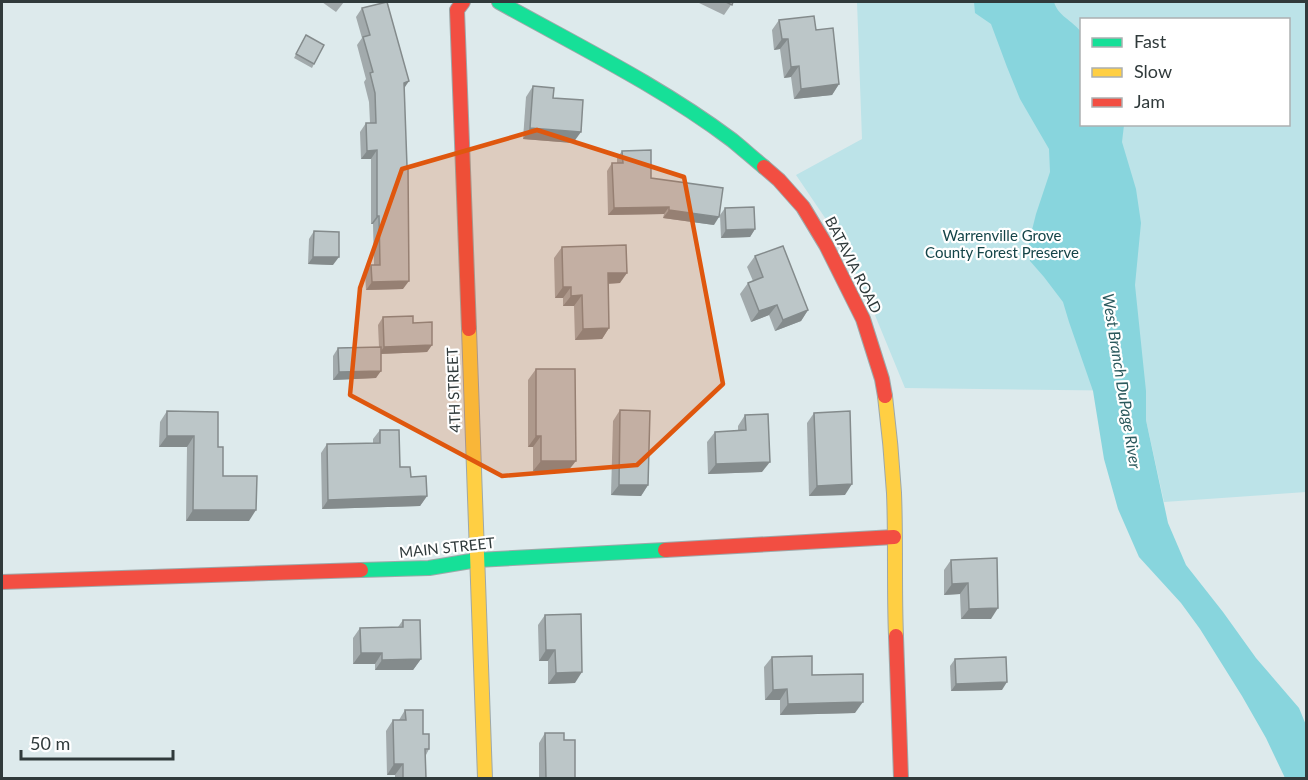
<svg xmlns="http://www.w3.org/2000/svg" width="1308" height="780" viewBox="0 0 1308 780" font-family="Lato,sans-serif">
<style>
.green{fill:#bce3e8;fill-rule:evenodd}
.water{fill:#88d5dd}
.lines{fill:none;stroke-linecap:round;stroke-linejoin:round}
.fast-casing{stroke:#9ea8a9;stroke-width:16}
.slow-casing{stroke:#9ea8a9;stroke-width:16}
.jam-casing{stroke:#9ea8a9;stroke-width:16}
.fast{stroke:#16e098;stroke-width:14}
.slow{stroke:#ffcf43;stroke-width:14}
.jam{stroke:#f24e42;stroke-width:14}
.wall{fill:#a2aaac}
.shaded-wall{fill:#848b8c}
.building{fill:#bcc6c8;stroke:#848b8c;stroke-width:1.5}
.marked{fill:#df570e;fill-opacity:0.2;stroke:#df570e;stroke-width:4.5;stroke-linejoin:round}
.labels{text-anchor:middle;stroke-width:4.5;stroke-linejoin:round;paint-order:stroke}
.park-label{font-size:15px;fill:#144448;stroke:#fff}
.street-label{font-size:15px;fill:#303a3b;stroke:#fff}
.water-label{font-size:16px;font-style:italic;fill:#2b595d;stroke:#fff}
</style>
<rect width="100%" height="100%" fill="#ddeaec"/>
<path class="green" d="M857,2h449v490l-142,10 -18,-82 -1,-29 -240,-3 -35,-85 -30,-63 -44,-65 66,-36zM1082,20h206v104h-206z"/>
<path class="water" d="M974,2h80c4,14 18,18 27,30l1,92 42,1 -2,17 14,47 5,34 -6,62 11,106v29l22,103 18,42 37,47 33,46 43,50 7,17v53h-21l-19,-40 -24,-42 -42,-67 -19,-26 -42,-46 -21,-48 -14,-50 -11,-68 -24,-69 -6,-20 -19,-25 -14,-16 -1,-19 7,-28 14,-42 -1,-23 -29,-50 -13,-32 -16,-43 -16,-11z"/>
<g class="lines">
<defs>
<g id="fast">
<path d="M499,2c79,44 161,84 233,138 11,9 21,18 32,27"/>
<path d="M361,570l68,-2 48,-8 188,-10"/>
</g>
<g id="slow">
<path d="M469,329l16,449"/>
<path d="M885,396c4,32 7,64 9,97 2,47 0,95 2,143"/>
</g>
<g id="jam">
<path d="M463,2l-6,8 12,319"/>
<path d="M764,167l15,13 24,27 23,38 37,74 19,60 3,17"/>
<path d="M665,550l229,-13"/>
<path d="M2,582l359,-12"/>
<path d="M896,636l5,142"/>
</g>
</defs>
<use href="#fast" class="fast-casing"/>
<use href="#slow" class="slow-casing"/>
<use href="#jam" class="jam-casing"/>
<use href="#fast" class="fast"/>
<use href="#slow" class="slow"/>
<use href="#jam" class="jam"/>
</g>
<g class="wall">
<path d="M322,2h22l-8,10z"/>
<path d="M697,2h36l-9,13z"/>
<path d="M362,8l42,81 -1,200 -37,1 -1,-16 6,-9h3l-1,-41h-2v-65h-10l-1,-27 6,-9h4l-1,-21 -5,-20 2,-3 -9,-34 5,-7 -6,-21z"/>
<path d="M779,20l37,10 23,54 -7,11 -38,4 -3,-22 -7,1 -4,-29 -6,1 -2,-20z"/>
<path d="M306,35l8,29 -2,4 -18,-10z"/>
<path d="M533,86l20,12 20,45 -50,-4 3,-42z"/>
<path d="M622,151l29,27 63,47 -51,-7 1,-4 -56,1 -1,-44 5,-8h5v-5z"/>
<path d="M725,208l30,21 -5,8 -29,1 -1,-23z"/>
<path d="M314,231l19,34 -25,-1 1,-25z"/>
<path d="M562,247l58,36 -12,1 1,44 -7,11 -27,1 -1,-34h-11v-8h-8l-1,-40z"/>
<path d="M755,256l53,54 -7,11 -26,10 -6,-16 -18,7 -11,-28 8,-11 5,-2 -6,-14z"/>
<path d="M383,317l30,6 19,22 -5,7 -46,2 -5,24 -43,2v-24l5,-8 41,-1 -1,-22z"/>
<path d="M536,369l32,102h-35v-24h-5v-67z"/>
<path d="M620,410l28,75 -7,11 -30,-1 2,-74z"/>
<path d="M167,411l51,36 5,29 26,45h-63l1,-74h-28l1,-25z"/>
<path d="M814,413l31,82 -36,1 -2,-73z"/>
<path d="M745,415l17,57 -54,2 -1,-32 8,-10 23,-1v-5z"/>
<path d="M380,430l20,37 11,10 16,19 -7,10 -98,3 -1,-56 6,-9 46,-1v-4z"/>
<path d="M997,558l-6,61h-30l-1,-25 -16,1v-25l7,-10z"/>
<path d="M545,615l30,68 -27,1v-23h-9l-1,-36z"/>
<path d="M403,620l18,39 -8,11h-38v-6h-22v-26l7,-10 38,-1z"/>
<path d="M772,657l40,18 43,38 -75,2v-15h-15l-1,-33z"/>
<path d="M955,659l47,31 -51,1 -1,-25z"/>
<path d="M405,710l18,24 6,15 -3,6v23h-31v-3h-8l-1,-44 7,-11h6z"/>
<path d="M545,733l19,7 11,38h-36v-35z"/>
</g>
<g class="shaded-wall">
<path d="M782,39h6l-8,10 -6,1z"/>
<path d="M799,66l-8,11 -7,1 7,-11z"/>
<path d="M409,81l-6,9 1,-7z"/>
<path d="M839,84l-7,11 -38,4 7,-10z"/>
<path d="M530,128l51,4 -8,11 -50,-4z"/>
<path d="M377,150l-6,9h-10l6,-8z"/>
<path d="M669,207l-5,7 -56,1 6,-7z"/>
<path d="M669,210l50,7 -5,8 -51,-7z"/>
<path d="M377,216h2l-6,8h-2z"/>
<path d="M755,229l-5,8 -29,1 5,-8z"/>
<path d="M313,257h26l-6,8 -25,-1z"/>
<path d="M608,273h19l-7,10 -20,1z"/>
<path d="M409,281l-6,8 -37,1 6,-8z"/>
<path d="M563,287h8l-8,11h-8z"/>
<path d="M582,295l-8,11h-11l8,-10z"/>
<path d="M777,305l-8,10 -18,7 8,-11z"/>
<path d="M808,310l-7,11 -26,10 8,-11z"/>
<path d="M609,328l-7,11 -27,1 8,-11z"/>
<path d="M432,345l-5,7 -48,2 5,-7z"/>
<path d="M381,371l-5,7 -43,2 6,-8z"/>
<path d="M167,436h27l-7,11h-28z"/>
<path d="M536,436h5l-8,11h-5z"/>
<path d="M541,461h35l-8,10h-35z"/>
<path d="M770,462l-8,10 -54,2 8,-10z"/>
<path d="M852,484l-7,11 -36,1 8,-10z"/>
<path d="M619,485h29l-7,11 -30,-1z"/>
<path d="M427,496l-7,10 -98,3 6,-9z"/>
<path d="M193,510h63l-7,11h-63z"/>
<path d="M968,583l-8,11 -16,1 8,-11z"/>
<path d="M998,608l-7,11h-30l8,-10z"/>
<path d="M546,650h9l-7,11h-9z"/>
<path d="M361,653h21l-7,11h-22z"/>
<path d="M421,659l-8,11h-38l7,-10z"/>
<path d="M582,672l-7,11 -27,1 8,-11z"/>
<path d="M1007,682l-5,8 -51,1 5,-7z"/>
<path d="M787,689l-7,11h-15l8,-10z"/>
<path d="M863,702l-8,11 -75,2 8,-11z"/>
<path d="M394,764h9l-8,11h-8z"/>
</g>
<g class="building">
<path d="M387,2l22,79 -5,2 3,83 1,1 1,114 -37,1 -1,-17h9l-1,-49h-2v-66l-10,1 -1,-28h10l-1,-30 -5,-20 3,-1 -10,-35 7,-2 -8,-27z"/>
<path d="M726,2h7l-1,3z"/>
<path d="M814,16l2,14 17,-2 6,56 -38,5 -2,-23 -8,1 -3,-28h-6l-3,-19z"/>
<path d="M306,35l18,10 -10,19 -18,-10z"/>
<path d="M533,86l21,2 -1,10 30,2 -2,32 -51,-4z"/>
<path d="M651,150v28l72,10 -4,29 -50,-7v-3l-55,1 -2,-45h11l-1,-12z"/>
<path d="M754,207l1,22 -29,1 -1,-22z"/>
<path d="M314,231l25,1v25h-26z"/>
<path d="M626,245l1,28h-19l1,55 -26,1 -1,-34 -11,1v-9h-8l-1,-40z"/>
<path d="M783,246l25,64 -25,10 -6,-15 -18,6 -11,-28 15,-6 -8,-21z"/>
<path d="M413,316v7l19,-1v23l-48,2 -1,-30z"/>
<path d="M381,347v24l-42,1 -1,-24z"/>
<path d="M536,369h39l1,92h-35v-25h-5z"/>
<path d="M620,410l30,1 -2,74h-29z"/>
<path d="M167,411l51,1v35h5v29h34l-1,34h-63l1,-74h-27z"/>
<path d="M850,411l2,73 -35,2 -3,-73z"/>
<path d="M768,414l2,48 -54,2 -1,-32 31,-2 -1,-15z"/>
<path d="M380,430h19l1,37h10l1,10 15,-1 1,20 -99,4 -1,-56 53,-1z"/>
<path d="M997,558l1,50 -29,1 -1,-26 -16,1 -1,-24z"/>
<path d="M581,614l1,58 -26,1 -1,-23h-9l-1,-35z"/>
<path d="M403,620h17l1,39 -39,1v-7h-21l-1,-25 43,-1z"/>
<path d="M812,656v19l51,-1v28l-75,2 -1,-15 -14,1 -1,-33z"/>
<path d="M1006,657l1,25 -51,2 -1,-25z"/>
<path d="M405,710h18v24h6v15h-4l1,29h-23v-14h-9l-1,-44h13z"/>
<path d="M545,733h19v7h11v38h-29z"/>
</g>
<path class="marked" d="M537,130l147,47 39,207 -86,81 -135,11 -152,-81 10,-107 42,-119z"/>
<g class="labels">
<g class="park-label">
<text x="1002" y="241">Warrenville Grove<tspan x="1002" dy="17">County Forest Preserve</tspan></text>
</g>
<g class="street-label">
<text transform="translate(853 265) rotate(63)" y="5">BATAVIA ROAD</text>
<text transform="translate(454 390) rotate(-92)" y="5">4TH STREET</text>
<text transform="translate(447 548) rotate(-6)" y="5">MAIN STREET</text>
</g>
<g class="water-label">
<text transform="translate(1122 381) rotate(81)" y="6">West Branch DuPage River</text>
</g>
</g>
<rect width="1308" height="780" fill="none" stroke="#303a3b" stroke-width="6"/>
<rect x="1080" y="18" width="210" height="108" fill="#ffffff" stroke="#acb0b1" stroke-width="1.5"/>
<rect x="1092" y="38" width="30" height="9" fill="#16e098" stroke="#acb0b1" stroke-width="1.5"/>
<text x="1134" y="48" font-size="18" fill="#303a3b">Fast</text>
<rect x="1092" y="68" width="30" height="9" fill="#ffcf43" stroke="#acb0b1" stroke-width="1.5"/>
<text x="1134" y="78" font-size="18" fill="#303a3b">Slow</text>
<rect x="1092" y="98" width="30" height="9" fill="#f24e42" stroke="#acb0b1" stroke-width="1.5"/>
<text x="1134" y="108" font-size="18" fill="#303a3b">Jam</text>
<path d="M21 750v9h152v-9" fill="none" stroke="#303a3b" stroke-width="3"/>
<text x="30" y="750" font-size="18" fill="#303a3b" stroke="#ffffff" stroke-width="4.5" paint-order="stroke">50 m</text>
</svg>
